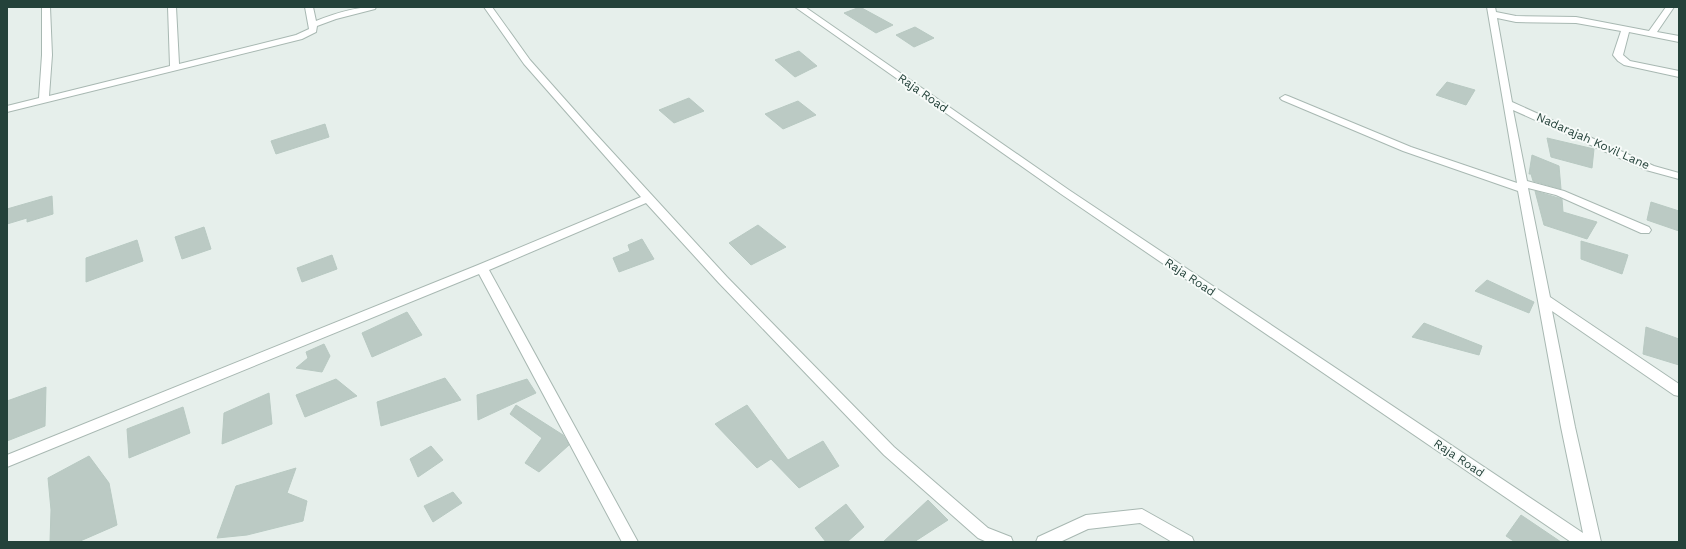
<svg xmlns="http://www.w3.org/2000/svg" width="1686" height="549" viewBox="0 0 1686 549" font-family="'Work Sans',sans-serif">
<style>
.building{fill:#bbcac4;stroke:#b8c9c2}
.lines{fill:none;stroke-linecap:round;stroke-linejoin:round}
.minor-casing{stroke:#a8b8b2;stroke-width:2}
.minor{fill:#fff;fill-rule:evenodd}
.labels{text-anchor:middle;stroke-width:4;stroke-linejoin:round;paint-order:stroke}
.street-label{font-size:12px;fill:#24423a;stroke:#f7fbf9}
</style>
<rect width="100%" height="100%" fill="#e6efeb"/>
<g class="building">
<path d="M860,7l33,18 -17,8 -32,-20z"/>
<path d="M915,27l19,11 -20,9 -18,-12z"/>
<path d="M799,51l18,15 -22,11 -20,-17z"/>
<path d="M1447,82l28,8 -9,15 -30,-10z"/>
<path d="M689,98l15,13 -30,12 -15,-13z"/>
<path d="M798,101l18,14 -33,14 -18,-15z"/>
<path d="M325,124l4,13 -53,17 -5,-13z"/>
<path d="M1547,138l47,11 -2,19 -41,-11z"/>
<path d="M1532,155l27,11 2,23 -28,-8 -2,-7h-2z"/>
<path d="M1535,191l27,8 1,13 34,10 -10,17 -43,-14z"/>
<path d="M52,196l1,18 -26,8v-4l-20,6v-15z"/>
<path d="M1651,202l28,9v20l-32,-11z"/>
<path d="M758,225l28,22 -35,18 -22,-22z"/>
<path d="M204,227l7,22 -29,10 -7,-22z"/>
<path d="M642,239l12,20 -35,13 -6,-14 17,-7 -2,-6z"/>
<path d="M137,240l6,21 -57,21v-24z"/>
<path d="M1581,241l47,14 -6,19 -41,-15z"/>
<path d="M332,255l5,14 -35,13 -5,-14z"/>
<path d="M1487,280l47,22 -5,11 -54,-22z"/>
<path d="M407,312l15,23 -50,22 -10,-24z"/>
<path d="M1424,323l58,23 -3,9 -67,-18z"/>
<path d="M1646,327l33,12v26l-36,-11z"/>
<path d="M324,344l6,12 -8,16 -26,-4 12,-10 -2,-6z"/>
<path d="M445,378l16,22 -80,26 -4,-24z"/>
<path d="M336,379l21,17 -52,21 -9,-22z"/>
<path d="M527,379l9,14 -58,27 -1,-25z"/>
<path d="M46,387l-1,39 -38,15v-40z"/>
<path d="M269,393l3,31 -50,20 2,-31z"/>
<path d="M516,405l47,30 6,10 -30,27 -14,-9 17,-25 -32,-24z"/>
<path d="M747,405l41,55 35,-19 16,25 -40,22 -28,-29 -14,9 -42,-44z"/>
<path d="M183,407l7,26 -61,25 -2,-29z"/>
<path d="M431,446l12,14 -25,17 -8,-18z"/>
<path d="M89,456l20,27 8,42 -39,17h-28l1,-32 -3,-32z"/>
<path d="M296,468l-9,25 20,8 -4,20 -56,14 -30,3 19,-52z"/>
<path d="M453,492l9,11 -29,19 -9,-16z"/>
<path d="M928,500l20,20 -34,22h-31z"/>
<path d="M846,504l18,23 -17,15h-21l-11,-14z"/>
<path d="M1521,515l40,27h-46l-9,-6z"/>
</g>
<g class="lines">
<defs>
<g id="minor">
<path d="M42,7h8l2,48 -3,41 121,-30 -2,-59h8l3,57 117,-29 13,-6 -4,-22h8l3,14c20,-8 39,-14 60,-14l-1,2 -39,10 -19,7 -1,6 -14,7 -295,73v-6l32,-8 3,-43z"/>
<path d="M484,7h8l38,53 64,72 133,145 167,170 94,81 23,9 2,5h-26l-9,-4 -94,-83 -165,-172 -73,-80 -157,67 149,272h-16l-143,-268 -472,193v-12l471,-190 163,-68 -117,-133z"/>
<path d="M795,7h10l264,183 514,343 -22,-106 -43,-236 -115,-40 -121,-51 -2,-2 5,-3 3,1 123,51 106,36 -30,-176h8l1,5 20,4 60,1 73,14 17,-24h8l-17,25 22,4v6l-50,-10 -6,23 7,6 49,10v6l-55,-12 -6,-4 -5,-6 8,-24 -45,-8 -60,-1 -19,-4 15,84 142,64 25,7v6l-33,-9 -133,-60 14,71 37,10 85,36 2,3 -2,3h-8l-85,-38 -28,-7 22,109 129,87v12l-5,-1 -122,-84 23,116 26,115h-30l-510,-348z"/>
<path d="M1142,509l50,28 2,5h-22l-32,-19 -52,6 -28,13h-24l2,-5 48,-22z"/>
</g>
</defs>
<use href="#minor" class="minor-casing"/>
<use href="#minor" class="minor"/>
</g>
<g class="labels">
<g class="street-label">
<text transform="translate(923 93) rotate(35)" y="4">Raja Road</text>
<text transform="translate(1593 141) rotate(24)" y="4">Nadarajah Kovil Lane</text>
<text transform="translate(1190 277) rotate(34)" y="4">Raja Road</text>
<text transform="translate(1459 458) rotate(34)" y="4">Raja Road</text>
</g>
</g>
<rect width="1686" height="549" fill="none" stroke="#24423a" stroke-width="16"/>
</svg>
